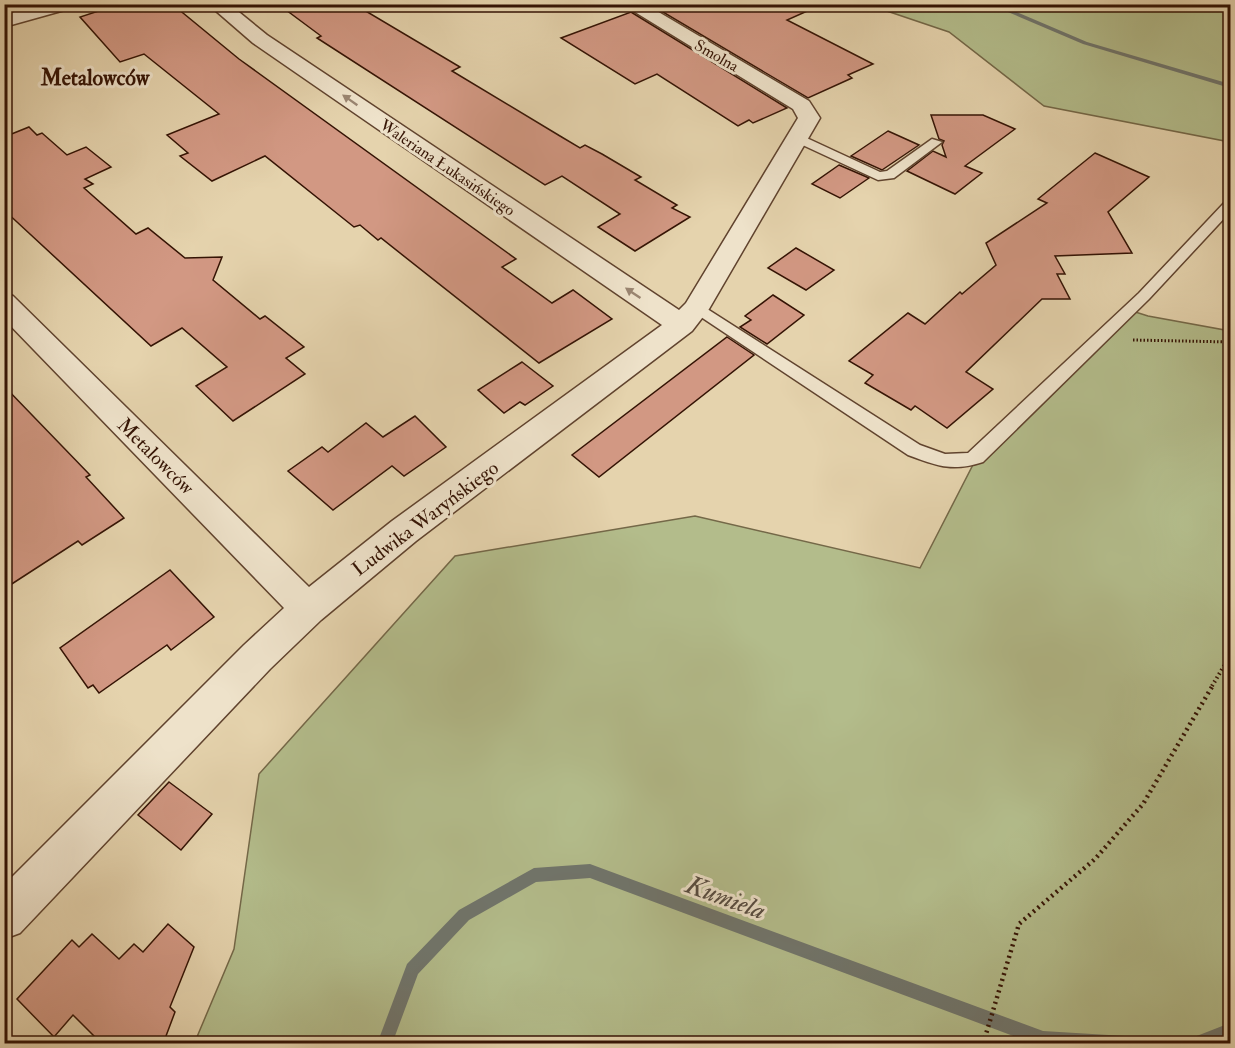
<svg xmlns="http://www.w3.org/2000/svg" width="1235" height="1048" viewBox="0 0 1235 1048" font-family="'IM FELL Double Pica',serif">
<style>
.green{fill:#b3bc8b;stroke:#746848;stroke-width:1.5}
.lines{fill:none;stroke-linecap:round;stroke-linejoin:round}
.stream{fill:#70756c;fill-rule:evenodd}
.building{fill:#d29883;stroke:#341304;stroke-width:1.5}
.lane-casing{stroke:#60432e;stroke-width:3}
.street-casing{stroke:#60432e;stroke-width:3}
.path-far2{stroke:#341304;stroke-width:3;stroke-dasharray:1.5 2;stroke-linecap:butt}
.path-far1{stroke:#341304;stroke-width:4;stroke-dasharray:1.5 3;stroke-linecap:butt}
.path{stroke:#341304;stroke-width:4.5;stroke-dasharray:2 4;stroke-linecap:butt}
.lane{fill:#eee2ca;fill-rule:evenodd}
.street{fill:#eee2ca;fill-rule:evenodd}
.oneway{fill:#9a8571}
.labels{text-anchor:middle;stroke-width:6;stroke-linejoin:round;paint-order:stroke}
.far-street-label{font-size:16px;fill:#341304;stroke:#eee2ca}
.street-label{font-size:20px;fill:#341304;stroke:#eee2ca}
.far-district-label{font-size:22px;font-weight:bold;fill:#341304;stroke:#eee2ca}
.near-water-label{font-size:26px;font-style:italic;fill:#574c41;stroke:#eee2ca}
</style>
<rect width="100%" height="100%" fill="#e5d3ad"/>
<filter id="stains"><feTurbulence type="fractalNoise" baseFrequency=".00333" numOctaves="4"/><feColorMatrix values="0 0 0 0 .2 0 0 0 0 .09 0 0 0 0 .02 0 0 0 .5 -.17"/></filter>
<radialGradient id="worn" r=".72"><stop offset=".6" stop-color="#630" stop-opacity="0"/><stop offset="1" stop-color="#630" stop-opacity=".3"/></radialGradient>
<g class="green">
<path d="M869,5h361v137l-186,-36 -95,-74z"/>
<path d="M1129,310l19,6 82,15v712l-1036,1 40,-95 25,-175 196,-218 240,-40 225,52 57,-111z"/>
</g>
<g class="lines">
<g class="stream">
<path d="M989,4h9l89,38 143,42v4l-147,-44z"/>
<path d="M590,864l453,167 82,5 5,3 2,5h-97l-445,-166 -54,4 -67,38 -51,54 -26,70h-15l30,-80 52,-54 75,-42z"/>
<path d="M1230,1023v15l-14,6h-29l2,-5z"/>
</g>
</g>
<g class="building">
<path d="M120,4h52l67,55 277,200 -14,8 50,36 21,-13 39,29 -73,44 -158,-125 -3,2 -18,-15 -6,2 -89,-71 -53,25 -32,-25 8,-3 -21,-18 52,-21 -75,-60 -24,8 -40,-45z"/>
<path d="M278,4h76l106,63 -8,4 108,65 20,12 5,-3 17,9 39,23 -6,3 42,25 -5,3 18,9 -55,34 -37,-24 22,-13 -58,-38 -17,9 -228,-147 4,-2z"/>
<path d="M823,4l-36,16 86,44 -25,11 4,3 -44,20 -157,-93z"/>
<path d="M631,12l156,96 -34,15 -4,-3 -11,6 -81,-52 -22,10 -74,-46z"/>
<path d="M931,115h52l32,14 -50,37 17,7 -27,21 -48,-23 26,-20 13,6 -4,-12 2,-4 -5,-2z"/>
<path d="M29,127l8,8 5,-2 25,22 19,-8 25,20 -26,12 8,5 -9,4 52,46 12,-6 37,30 37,-1 -9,23 47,39 5,-3 39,31 -18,11 19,16 -72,47 -37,-35 31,-19 -45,-39 -31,18 -147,-136v-73z"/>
<path d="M888,131l31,14 -37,25 -31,-14z"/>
<path d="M1095,153l54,24 -41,35 24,41 -77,3 10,18h-8l13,25h-28l-76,73 27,17 -46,39 -32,-22 -4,4 -46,-27 8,-8 -24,-14 59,-48 17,11 35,-32 2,2 34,-29 -10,-22 61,-40 -9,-4z"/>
<path d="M839,165l30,13 -29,20 -28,-14z"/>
<path d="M796,248l38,22 -28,20 -38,-22z"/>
<path d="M773,295l31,20 -37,29 -27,-17 11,-7 -6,-4z"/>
<path d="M727,337l27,18 -155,122 -27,-22z"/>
<path d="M522,362l31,24 -28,19 -5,-3 -16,11 -26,-23z"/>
<path d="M4,386l86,89 -4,2 38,41 -42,27 -4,-4 -74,48z"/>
<path d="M415,416l31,31 -42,29 -12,-10 -59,44 -45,-39 34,-24 6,5 38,-29 17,14z"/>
<path d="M170,570l44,47 -43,33 -4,-5 -68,48 -6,-8 -5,3 -28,-40z"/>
<path d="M169,782l43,32 -31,36 -43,-35z"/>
<path d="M168,924l26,23 -24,60 5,5 -12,32h-61l-29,-29 -19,22 -37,-38 55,-59 7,7 13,-13 27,25 15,-15 9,8z"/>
</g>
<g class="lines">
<defs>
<g id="lane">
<path d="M798,134l82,38 7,-1 45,-32 10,3 -48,36 -16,2 -84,-39v-6z"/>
<path d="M1230,201v11l-81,87 -166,163c-31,10 -45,4 -75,-7l-219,-146 2,-4h10l219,140 25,9 23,-1 171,-160 86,-91z"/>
</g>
<g id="street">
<path d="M43,4h32l-3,4 -68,19v-12z"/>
<path d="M208,4h21l38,31 412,275 7,-7 112,-185 -5,-9 -171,-105h23l164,97 11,17 -111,191 -17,22 -276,210 -95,79 -51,49 -250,264 -16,6v-54l240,-240 40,-37 -280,-289v-26l9,3 296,291 83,-66 270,-196 -409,-282z"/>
</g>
</defs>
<use href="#lane" class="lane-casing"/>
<use href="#street" class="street-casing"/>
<path class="path-far2" d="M1133,340l97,2"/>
<path class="path-far1" d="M1212,686l18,-30"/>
<path class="path" d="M983,1044l36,-120 76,-65 48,-55 70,-119"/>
<use href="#lane" class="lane"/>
<use href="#street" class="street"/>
</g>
<defs><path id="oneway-solid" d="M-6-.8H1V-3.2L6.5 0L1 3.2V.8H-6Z" transform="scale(1.5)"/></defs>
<g class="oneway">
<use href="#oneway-solid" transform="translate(350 100) rotate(-145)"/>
<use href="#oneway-solid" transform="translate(633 293) rotate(-146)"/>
</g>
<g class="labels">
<g class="far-street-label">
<text transform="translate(717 55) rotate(30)" y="6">Smolna</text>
<text transform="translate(448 167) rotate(34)" y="6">Waleriana Łukasińskiego</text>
</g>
<g class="street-label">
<text transform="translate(156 456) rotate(45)" y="7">Metalowców</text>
<text transform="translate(425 518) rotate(-37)" y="7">Ludwika Waryńskiego</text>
</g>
<g class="far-district-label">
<text x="95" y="85">Metalowców</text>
</g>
<g class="near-water-label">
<text transform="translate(726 897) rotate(20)" y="9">Kumiela</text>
</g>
</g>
<rect width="1235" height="1048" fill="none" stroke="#e5d3ad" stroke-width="24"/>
<rect x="6" y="6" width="1223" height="1036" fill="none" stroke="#341304" stroke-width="3"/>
<rect x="12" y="12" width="1211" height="1024" fill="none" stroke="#341304" stroke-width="1.5"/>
<rect width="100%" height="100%" filter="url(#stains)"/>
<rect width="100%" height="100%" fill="url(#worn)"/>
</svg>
